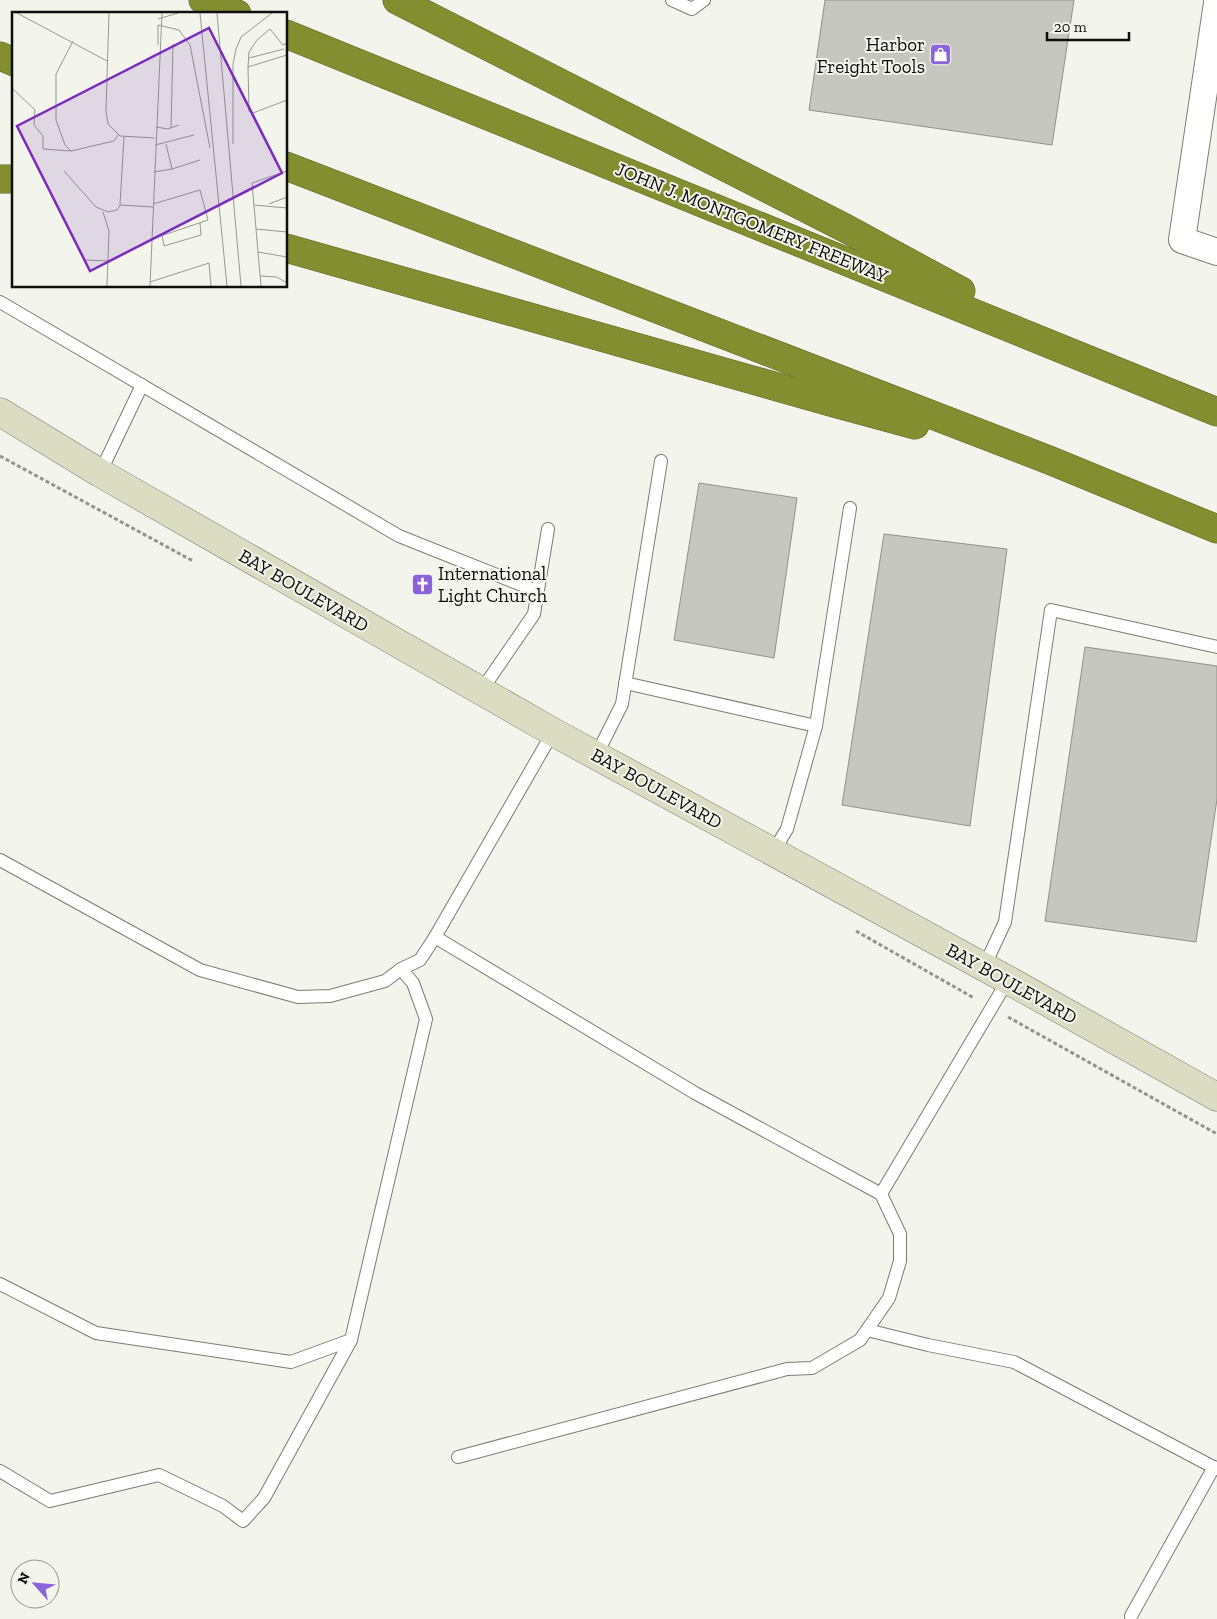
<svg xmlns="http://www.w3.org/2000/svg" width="1217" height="1619" viewBox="0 0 1217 1619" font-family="'Zilla Slab',serif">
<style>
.building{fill:#c6c8bf;stroke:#90928a}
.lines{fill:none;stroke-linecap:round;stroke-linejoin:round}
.lane-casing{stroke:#7b7c74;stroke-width:14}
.street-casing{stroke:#7b7c74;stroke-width:28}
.secondary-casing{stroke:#7b7c74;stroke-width:29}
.highway-casing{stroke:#5a6223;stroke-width:29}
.path{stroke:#92948d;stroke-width:3;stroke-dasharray:4 2.5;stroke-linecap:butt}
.lane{stroke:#fff;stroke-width:12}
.street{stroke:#fff;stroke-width:26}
.secondary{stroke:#daddc1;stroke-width:28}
.highway{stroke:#838e30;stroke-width:28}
.labels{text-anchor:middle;stroke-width:4;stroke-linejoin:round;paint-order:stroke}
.poi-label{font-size:19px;fill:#0e0f0c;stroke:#f3f5ec;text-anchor:end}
.street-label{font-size:19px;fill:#0e0f0c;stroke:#f3f5ec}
.inset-road{fill:none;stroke:#979992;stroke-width:1}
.view{fill:#7b2cbf;fill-opacity:0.15;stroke:#7b2cbf;stroke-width:2.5}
.inset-edge{fill:none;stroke:#0e0f0c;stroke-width:2.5}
</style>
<rect width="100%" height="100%" fill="#f3f5ec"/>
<g class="building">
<path d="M825,0h249l-22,145 -243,-35z"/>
<path d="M699,483l98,15 -23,160 -100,-18z"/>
<path d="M884,534l123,15 -37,277 -128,-21z"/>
<path d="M1085,647l132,19v133l-21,143 -151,-21z"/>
</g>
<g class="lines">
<defs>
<g id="lane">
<path d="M672,0l20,9 12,-9"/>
<path d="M0,302l399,234 138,55"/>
<path d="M100,473l42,-88"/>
<path d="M625,683l191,43 34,-218"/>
<path d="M481,691l53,-77 14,-85"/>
<path d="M596,756l26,-52 39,-243"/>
<path d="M773,852l14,-23 29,-103"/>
<path d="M0,860l200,110 98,27 32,-1 55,-15 16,-12 19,-9 15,-23 118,-205"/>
<path d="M435,937l260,156 186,101 19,40v27l-11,37 -29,42 -48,28 -25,1 -329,88"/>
<path d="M984,967l21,-45 46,-312 166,37"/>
<path d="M881,1194l127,-214"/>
<path d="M0,1284l96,49 195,29 60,-22"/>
<path d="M867,1330l61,15 86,17 203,107"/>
<path d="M0,1471l50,30 109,-26 64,31 20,15 21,-23 87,-158 75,-321 -13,-36 -12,-14"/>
<path d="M1131,1616l83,-149"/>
</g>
<path id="street" d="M1217,3l-35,237 35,12"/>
<path id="secondary" d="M0,412l100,61 453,259 455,248 209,117"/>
<g id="highway">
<path d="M203,0l34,14"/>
<path d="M397,0l448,228 116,63"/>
<path d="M286,34l931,378"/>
<path d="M0,56l14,6"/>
<path d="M286,166l763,294 168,69"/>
<path d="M0,179h14"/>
<path d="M286,248l548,155 81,22"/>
</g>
</defs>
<use href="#lane" class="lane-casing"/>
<use href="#street" class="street-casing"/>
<use href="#secondary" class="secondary-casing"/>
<use href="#highway" class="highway-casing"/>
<g class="path">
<path d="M0,456l193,105"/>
<path d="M856,931l118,67"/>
<path d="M1008,1017l209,117"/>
</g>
<use href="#lane" class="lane"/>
<use href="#street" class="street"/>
<use href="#secondary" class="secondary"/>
<use href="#highway" class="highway"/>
</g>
<defs>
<symbol id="shop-square" viewBox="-11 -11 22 22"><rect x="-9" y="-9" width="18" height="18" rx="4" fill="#8b63dd" stroke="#f3f5ec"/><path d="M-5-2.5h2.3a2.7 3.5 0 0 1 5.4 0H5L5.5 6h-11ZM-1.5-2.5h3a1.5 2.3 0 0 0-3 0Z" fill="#fff"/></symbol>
<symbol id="church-square" viewBox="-11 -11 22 22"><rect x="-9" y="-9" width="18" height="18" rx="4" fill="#8b63dd" stroke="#f3f5ec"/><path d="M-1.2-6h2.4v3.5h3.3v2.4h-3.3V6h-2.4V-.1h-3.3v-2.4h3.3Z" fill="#fff"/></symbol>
</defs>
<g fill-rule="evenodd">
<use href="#shop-square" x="928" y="42" width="25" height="25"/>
<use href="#church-square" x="410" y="572" width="25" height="25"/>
</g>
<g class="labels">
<g class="poi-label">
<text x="925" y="51">Harbor<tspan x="925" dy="22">Freight Tools</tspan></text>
<text x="438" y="580" text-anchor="start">International<tspan x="438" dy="22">Light Church</tspan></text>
</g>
<g class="street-label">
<text transform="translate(752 222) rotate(22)" y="7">JOHN J. MONTGOMERY FREEWAY</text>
<text transform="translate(304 590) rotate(30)" y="7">BAY BOULEVARD</text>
<text transform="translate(657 788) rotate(29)" y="7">BAY BOULEVARD</text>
<text transform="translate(1012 983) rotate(29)" y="7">BAY BOULEVARD</text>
</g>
</g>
<g transform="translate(12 12)">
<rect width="275" height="275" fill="#f3f5ec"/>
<path class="inset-road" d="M5,1l90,48M97,1l-3,98 2,13 12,12 35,2M188,1l27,273M205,1l24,273M146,7l20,-6M146,13v20M146,13l21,5 11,15 20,103M275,31l-4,2 -13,-16 -13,11 -8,12 -1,15 39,-12M237,46l35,-9M236,55l1,44 4,2 34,-13M0,76l23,22 -1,15 9,11v13l28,2 43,-10 4,-6M144,115l12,2 11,-4M159,116l2,-84M154,132l6,25 28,-9M221,132v-80l3,-15 5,-12 31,-24M143,133l39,-10M59,139l-6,-6 -9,-25v-46l17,-33M52,159l32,36 12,5 9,-2 3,-5 4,-68M142,160l18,-3M257,192l18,-7M108,193l33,2M242,193l33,3M91,200l6,19 -2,55M244,217l31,3M150,223l2,11 37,-11 -1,-12M140,227l56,-19 -8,-30 -47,14M246,240l29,5M74,248l22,1M248,264l17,1 10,6M138,270l59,-19 2,23M138,274l12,-273M249,274l-9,-103 35,-12"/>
<path class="view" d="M197,16l73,145 -192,98 -73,-145z"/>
<rect width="275" height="275" class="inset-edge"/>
</g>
<g transform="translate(35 1584) rotate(297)"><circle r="24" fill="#f3f5ec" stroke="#979992"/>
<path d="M0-4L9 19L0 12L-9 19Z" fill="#8b63dd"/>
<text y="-8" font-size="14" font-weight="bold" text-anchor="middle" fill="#0e0f0c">N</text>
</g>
<path d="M1047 32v8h82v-8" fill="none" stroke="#0e0f0c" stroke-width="2.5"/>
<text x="1054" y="32" font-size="15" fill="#0e0f0c" stroke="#f3f5ec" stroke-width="4" paint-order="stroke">20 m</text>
</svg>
